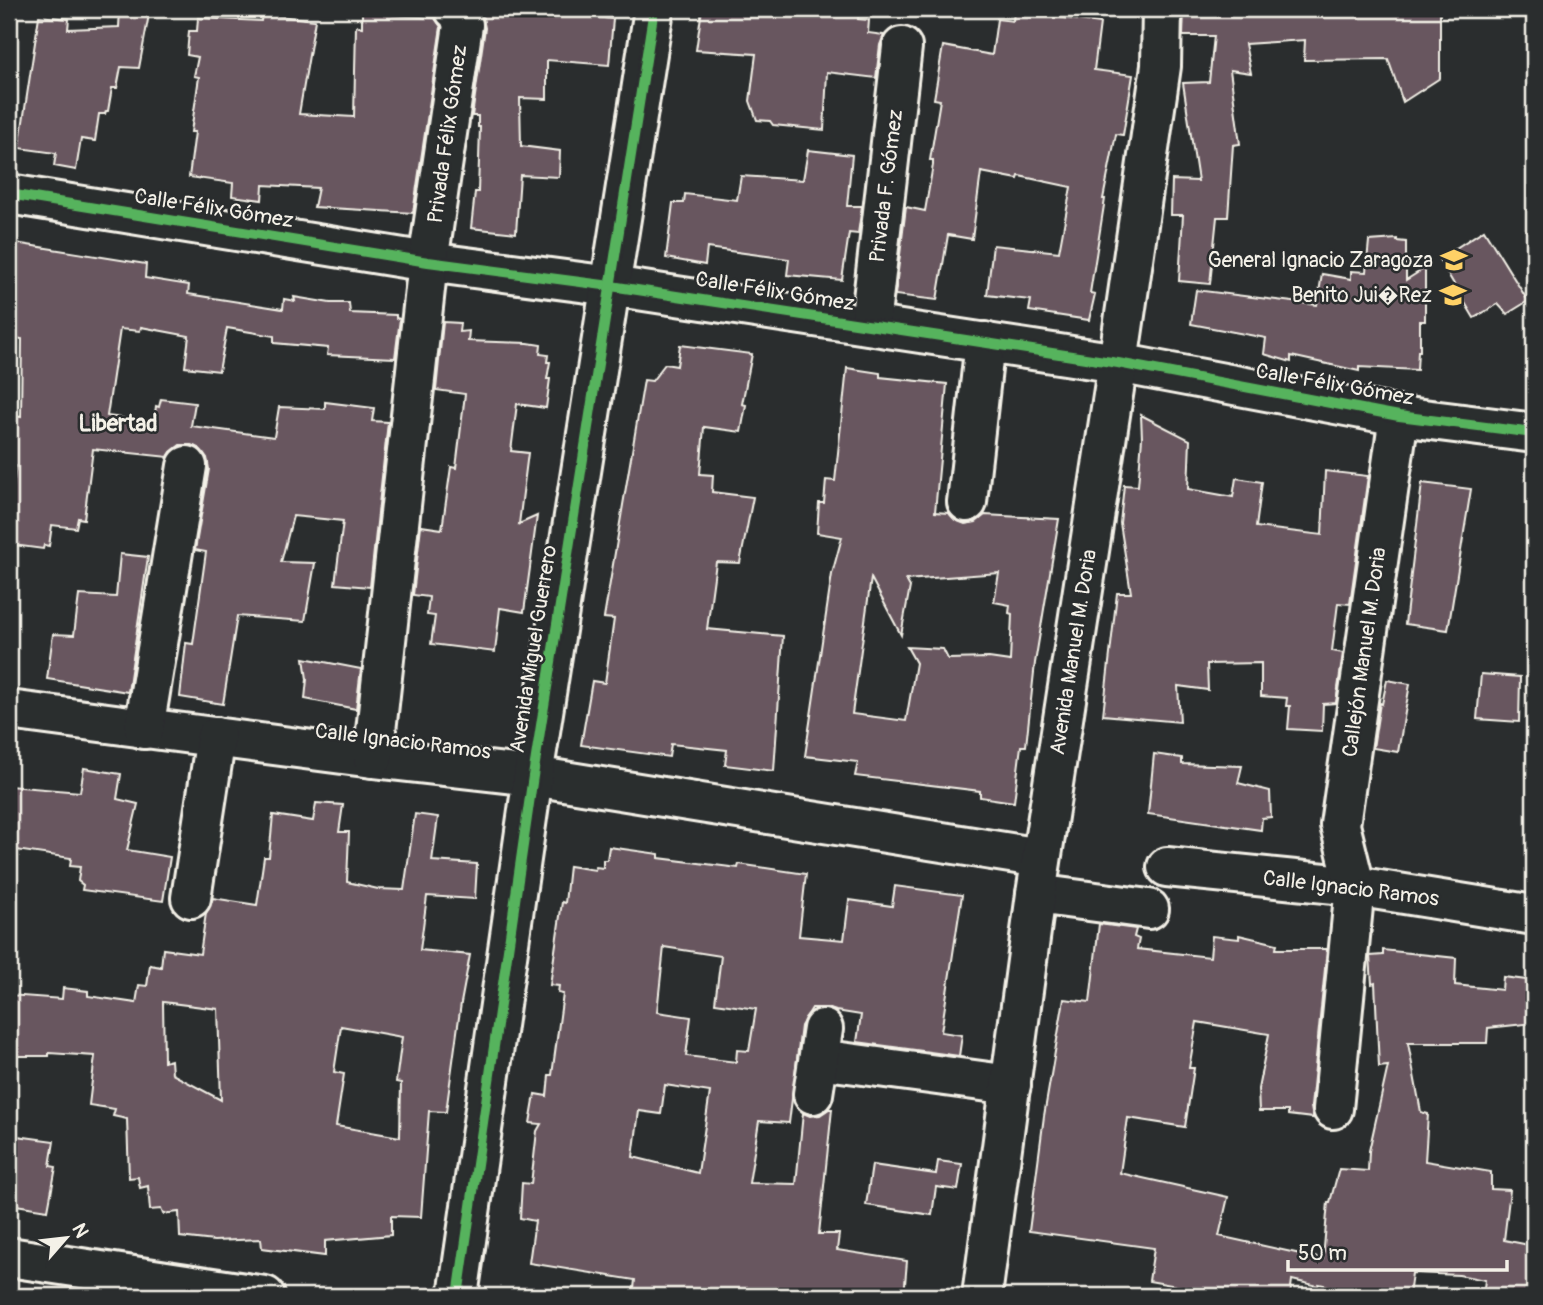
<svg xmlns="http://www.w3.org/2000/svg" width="1543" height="1305" viewBox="0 0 1543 1305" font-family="Pangolin,sans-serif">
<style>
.building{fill:#68565e;stroke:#f4f1e8;stroke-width:2;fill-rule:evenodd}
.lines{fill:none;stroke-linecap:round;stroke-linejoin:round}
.minor-casing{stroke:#f4f1e8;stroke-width:44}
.minor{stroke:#2a2d2e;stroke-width:38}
.cycleway-casing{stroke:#2a2d2e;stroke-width:15}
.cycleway{stroke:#56b35d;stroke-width:10}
.labels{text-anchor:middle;stroke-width:5;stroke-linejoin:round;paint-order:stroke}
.street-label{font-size:21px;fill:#f4f1e8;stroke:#2a2d2e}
.poi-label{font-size:21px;fill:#f4f1e8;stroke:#2a2d2e;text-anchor:end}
.neighbourhood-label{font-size:23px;font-weight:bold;fill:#f4f1e8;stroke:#2a2d2e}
</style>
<rect width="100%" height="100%" fill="#2a2d2e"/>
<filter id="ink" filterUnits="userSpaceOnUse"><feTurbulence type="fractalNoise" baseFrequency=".0143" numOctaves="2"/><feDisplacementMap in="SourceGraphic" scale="14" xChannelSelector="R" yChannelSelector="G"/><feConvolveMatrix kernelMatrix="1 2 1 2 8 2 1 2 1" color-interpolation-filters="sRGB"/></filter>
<g filter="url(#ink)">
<g class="building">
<path d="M120,9h30l-11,59 -18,-1 -4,21h-5l-4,23h-2l-1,3h-6l-4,27 -14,-2 -5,31 -22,-4 2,-13 -37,-5 20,-132 30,3 -1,10 51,-2z"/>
<path d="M481,9l82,5v-5h33l-1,8 18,2 -4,46 -62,-5v39l-27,-1 1,48 39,5 -1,26 -39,-2 -4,58 -45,-5 4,-36h3l2,-65h-2v-11h-6l13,-88z"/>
<path d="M702,9h157l-1,10 11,1 -1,13 16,2 -4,10 -4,33 -49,-6 -3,58 -51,-5 -3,-4 -13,-1 -7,-19 6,-47 -60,-4z"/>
<path d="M1184,9h256v69l-37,24 -15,-43 -84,1 1,-20 -60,4 6,29 -21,-3 10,74 -7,1 -5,72h-11l-7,67 -31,-3 4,-66h-12l1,-35 26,1 -15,-98 26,-1 5,-46h-31z"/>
<path d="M362,10l32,3 -1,2 42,3 6,9 -28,186 -99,-6 4,-19 -55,-3 -1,15 -30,-4 1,-13 -44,-6 6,-45h-4l8,-55 -5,-1 4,-19 -11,-2 2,-24h8l1,-13 63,3 1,-7 53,6 -16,94 55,3 2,-91 6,1z"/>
<path d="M1014,11l86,12 -6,47 39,5 -10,60 -7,-1 -13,65h2l-15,94 5,1 -6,26 -60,-9 2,-11 -44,-5 6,-50 66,7 12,-65 -52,-11 -1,3 -37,-7 -9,67 -24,-4 -11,65 -42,-5 11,-88 19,4 8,-46v-5h-3l10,-60 -6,-1 9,-53 49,9 5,-36 16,2z"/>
<path d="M808,150l44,5 -5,51h15l-4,28 -9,-1 -7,47 -55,-5 2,-16 -82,-11 -2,17 -39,-7 7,-55h11l1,-9 52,6 4,-24 62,4z"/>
<path d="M1484,230l44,71 -21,13 -9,-10 -24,14 -35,-59z"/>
<path d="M1397,239v2l9,1v38l19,-12v53h-5v30h-2l-1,19 -58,-3v4l-68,-15v6l-27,-8 2,-16 -75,-14 5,-34 121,15 5,-31 29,5v-8l15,1 3,-31z"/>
<path d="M9,242l137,22 -1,14 44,7 -1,9 95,15 1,-10 11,2 -1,-4 36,6h19l1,10 46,2v3l4,1 -5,39 -68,-3 1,-7 -54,-5v-7l-47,-8 -8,43 -34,-4 4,-31 -48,-9 -1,4 -20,-2 -13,87 47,6 2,-16 3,1 2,-8 34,4 -4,23 83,11 5,-30 46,2v-7l49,6 -2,13 16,1 -18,165 -35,-3 8,-63 -50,-5 -12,46 34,1 -10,58 -68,-5 -14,88 -43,-7 6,-54 7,1 13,-92 -11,-2 14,-81 -2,-11 -7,-9 -9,-4h-11l-9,7 -3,5 -75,-8 -9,70 -6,-1 -2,10 -24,-3 -3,21 -5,-1 -1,4 -30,-4 2,-13 -6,-1v-12l7,-53 -7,-1v-50l12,2 1,-78 -13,-2z"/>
<path d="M443,322l17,1 -1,9 10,-1 -1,10 60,2 13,2 -1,9 8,1 -1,7h3l-3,17h3l-4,29 -29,-4 -6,47 17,2 -9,71 18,-8 -13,96 -24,-4 -5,44 -64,-8 4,-28 -8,-1 2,-18 -16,-2 8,-69 21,3 9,-62 5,1 9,-74 -29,-4z"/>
<path d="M680,345l72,9 -10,50 4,1 -5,27 -37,-5 -4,47 13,1 -1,17 41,5 -13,66 -24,-1 -9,67 76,7 -9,135 -49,-6 2,-15 -56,-6 -2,13 -88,-12 11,-64 13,2 9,-64 -10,-1 40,-238 8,1 13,-17 12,2z"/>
<path d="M847,368l33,5v4l67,7 -12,128 14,1 6,7 10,4 11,-2 9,-7 74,4 -24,144 -9,83h-5l-7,56 -34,-5v-6l-125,-15 3,-14 -53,-6 27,-182 10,-37 -25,-4 2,-30h5l2,-23 9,1zM999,573l-5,29 16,3 -1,8 3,1 -2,47 -21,-3 -41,1 -5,-10 -36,-2 9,16 -10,58 -54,-7 19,-136 30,57 9,-48 -4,-7z"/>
<path d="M1141,415l49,25 -2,49 45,8 3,-19 26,4 -6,45 66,8 3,-64 43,5 -18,128 -12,-1 -6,48 11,2 -7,50 -13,1 -1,27 -34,-2 2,-23h-4l1,-8 -26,-2v-33l-54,1 1,26 -30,-4 2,36 -77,-7 14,-122h14l-11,-70 4,-38 14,1 4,-48z"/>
<path d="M1422,483l49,6 -23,141 -43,-6z"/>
<path d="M120,554l28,3 -20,135 -81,-13 6,-45 21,1 5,-40 37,2z"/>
<path d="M304,658l57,11 -5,40 -51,-10 2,-20z"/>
<path d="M1481,674l39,3 -1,45 -42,-3z"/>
<path d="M1387,680l23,4 -12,68 -25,-4 7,-45 2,1z"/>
<path d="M1154,754l28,4v6l60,2 -4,17 32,8 1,26 -9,1 -1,12 -113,-16z"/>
<path d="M84,768l37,6 -4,25 21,5 -11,46 43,7 -7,44 -81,-11 1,-5 -5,-4 2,-14 -10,-1 1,-8 -62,-9v-63l71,6z"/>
<path d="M316,803l27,2 -4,27h10l-2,50 31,7 26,1 11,-76 23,3 -6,44 45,3 -2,35 -48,-3 -7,54 50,5 -9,48 -15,109 -17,-1 -8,106 -30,-1v19l-66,6v15l-63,-8 -1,-9 -47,2 -34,-4 -1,-25 -16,2 -2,-5 -11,1 -2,-24 -8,2 -2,-11 -9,1 -2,-59 -14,-3 2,-7 -26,-4 6,-49 -46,-3v3h-40v-61l53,4 1,-11 25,3v5l48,7 3,-18 8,1 3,-21 11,2 2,-18 37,5 6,-41 7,-15 44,7 7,-48h5l4,-42 40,6zM163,1002l55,7 3,91 -49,-26 -1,-14 -7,2zM341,1026l61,11 -6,45 5,1 -1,54 -64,-11 8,-52 -10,-2z"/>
<path d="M609,847l50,7v4l79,10 1,-4 67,10 -7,62 45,4 5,-40 43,6 3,-20 67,9 -21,137 21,3 -3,21 -102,-14 4,-27 -25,-4 -9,-3h-15l-11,18 -12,97 -30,-2 -10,62 47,1 7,-71 7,3 10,-1 9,-6h3l-13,125h20l-2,16 70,11 -3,35h-79l-33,-4v4h-159l2,-16 -106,-17 6,-42 -15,-3 2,-35 9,1 6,-53 4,-7 -11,-1 5,-29 12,2 2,-21h3l11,-81 -5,-1 1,-7 -9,-1 12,-83 3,1 4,-37 26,4 1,-3 7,1v-8h4zM664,947l57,9 -6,47 41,6 -7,42 -12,-1 -1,12 -50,-6 5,-39 -34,-5zM665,1085l45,7 -12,81 -65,-16 6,-46 22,3z"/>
<path d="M1099,924l37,5 -2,8 5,2 -2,10 73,8 2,-21 27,3v-4l38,9 -1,5h51l-16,158 2,11 -25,-3v-4h-29l-1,-22 11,-55 -72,-12 -8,46h5l-9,59 -57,-9 -8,55 108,24 -9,39 104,23 5,-57h2l9,-33 29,2 1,-20 19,-85 -9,1 -4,-84 -3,1 -2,-28 13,-1v-5l73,8 -1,27 47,5 1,-13 31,4v42l-46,5 -1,15h-79l13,69 7,2 -3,47 66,11v17l19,1 -6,50 30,6v50h-51l2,-16 -26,-5 -47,-2 -3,23h-38l-52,-12 -1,2 -26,-6 -2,16h-75l1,-3 -67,-12 5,-33 -125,-17 15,-115 20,-117 26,3z"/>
<path d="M17,1136l37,5 -4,25 6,1 -8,43 -39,-6v-65l7,2z"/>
<path d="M938,1161l24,3 -4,26 -22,-3 -4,28 -66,-10 6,-40 64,9z"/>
</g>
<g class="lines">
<defs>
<g id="minor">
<path d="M9,194l419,68 183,24 507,77 281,53 135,17"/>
<path d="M870,325l32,-278"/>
<path d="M967,502l18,-160"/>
<path d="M9,710l364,48 160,18 508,82"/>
<path d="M144,729l43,-263"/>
<path d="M373,758l55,-496 35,-237 -5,-14 -4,-2"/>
<path d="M1167,867l188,19 179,29"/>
<path d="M1036,894l113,15"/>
<path d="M191,898l25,-161"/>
<path d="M819,1059l192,26"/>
<path d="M813,1094l10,-65"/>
<path d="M1333,1109l22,-223 -15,-61 59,-409"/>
<path d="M9,1257l256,39"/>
<path d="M458,1296l75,-520 121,-767"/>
<path d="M982,1296l54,-402 82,-531 43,-297 1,-57"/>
</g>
</defs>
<use href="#minor" class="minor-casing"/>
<use href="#minor" class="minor"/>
<defs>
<g id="cycleway">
<path d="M9,194l419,68 183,24 507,77 281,53 135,17"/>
<path d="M458,1296l75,-520 121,-767"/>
</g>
</defs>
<use href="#cycleway" class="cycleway-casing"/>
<use href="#cycleway" class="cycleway"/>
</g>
</g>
<defs>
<symbol id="school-bare" viewBox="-9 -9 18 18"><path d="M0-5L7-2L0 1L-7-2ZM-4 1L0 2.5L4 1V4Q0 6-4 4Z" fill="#ffd166" stroke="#2a2d2e" stroke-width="2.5" paint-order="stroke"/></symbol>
</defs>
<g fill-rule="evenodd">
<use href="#school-bare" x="1435" y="241" width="38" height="38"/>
<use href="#school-bare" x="1434" y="276" width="38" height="38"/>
</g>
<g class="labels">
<g class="street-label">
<text transform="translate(447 134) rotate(-82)" y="7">Privada Félix Gómez</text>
<text transform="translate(886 186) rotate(-83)" y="7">Privada F. Gómez</text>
<text transform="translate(214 208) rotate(9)" y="7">Calle Félix Gómez</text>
<text transform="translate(775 291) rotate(9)" y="7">Calle Félix Gómez</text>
<text transform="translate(1335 384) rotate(10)" y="7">Calle Félix Gómez</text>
<text transform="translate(533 649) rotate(-81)" y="7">Avenida Miguel Guerrero</text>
<text transform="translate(1073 652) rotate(-81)" y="7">Avenida Manuel M. Doria</text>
<text transform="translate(1364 652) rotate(-82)" y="7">Callejón Manuel M. Doria</text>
<text transform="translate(403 741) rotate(7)" y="7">Calle Ignacio Ramos</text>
<text transform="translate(1351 888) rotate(7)" y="7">Calle Ignacio Ramos</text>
</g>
<g class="poi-label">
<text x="1433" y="267">General Ignacio Zaragoza</text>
<text x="1432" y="302">Benito Jui�Rez</text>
</g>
<g class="neighbourhood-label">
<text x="118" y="431">Libertad</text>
</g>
</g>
<rect width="1543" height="1305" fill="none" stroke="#2a2d2e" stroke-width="35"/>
<rect x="18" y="18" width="1508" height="1270" fill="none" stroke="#f4f1e8" stroke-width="2.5" filter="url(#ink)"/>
<g transform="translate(66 1238) rotate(62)" stroke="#2a2d2e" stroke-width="5" paint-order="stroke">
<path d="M0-5L12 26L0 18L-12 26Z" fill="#f4f1e8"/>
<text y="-10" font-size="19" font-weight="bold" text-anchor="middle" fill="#f4f1e8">N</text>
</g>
<path d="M1288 1260v10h219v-10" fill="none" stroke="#f4f1e8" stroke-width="3.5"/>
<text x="1298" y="1260" font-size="21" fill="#f4f1e8" stroke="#2a2d2e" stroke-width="5" paint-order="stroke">50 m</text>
</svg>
